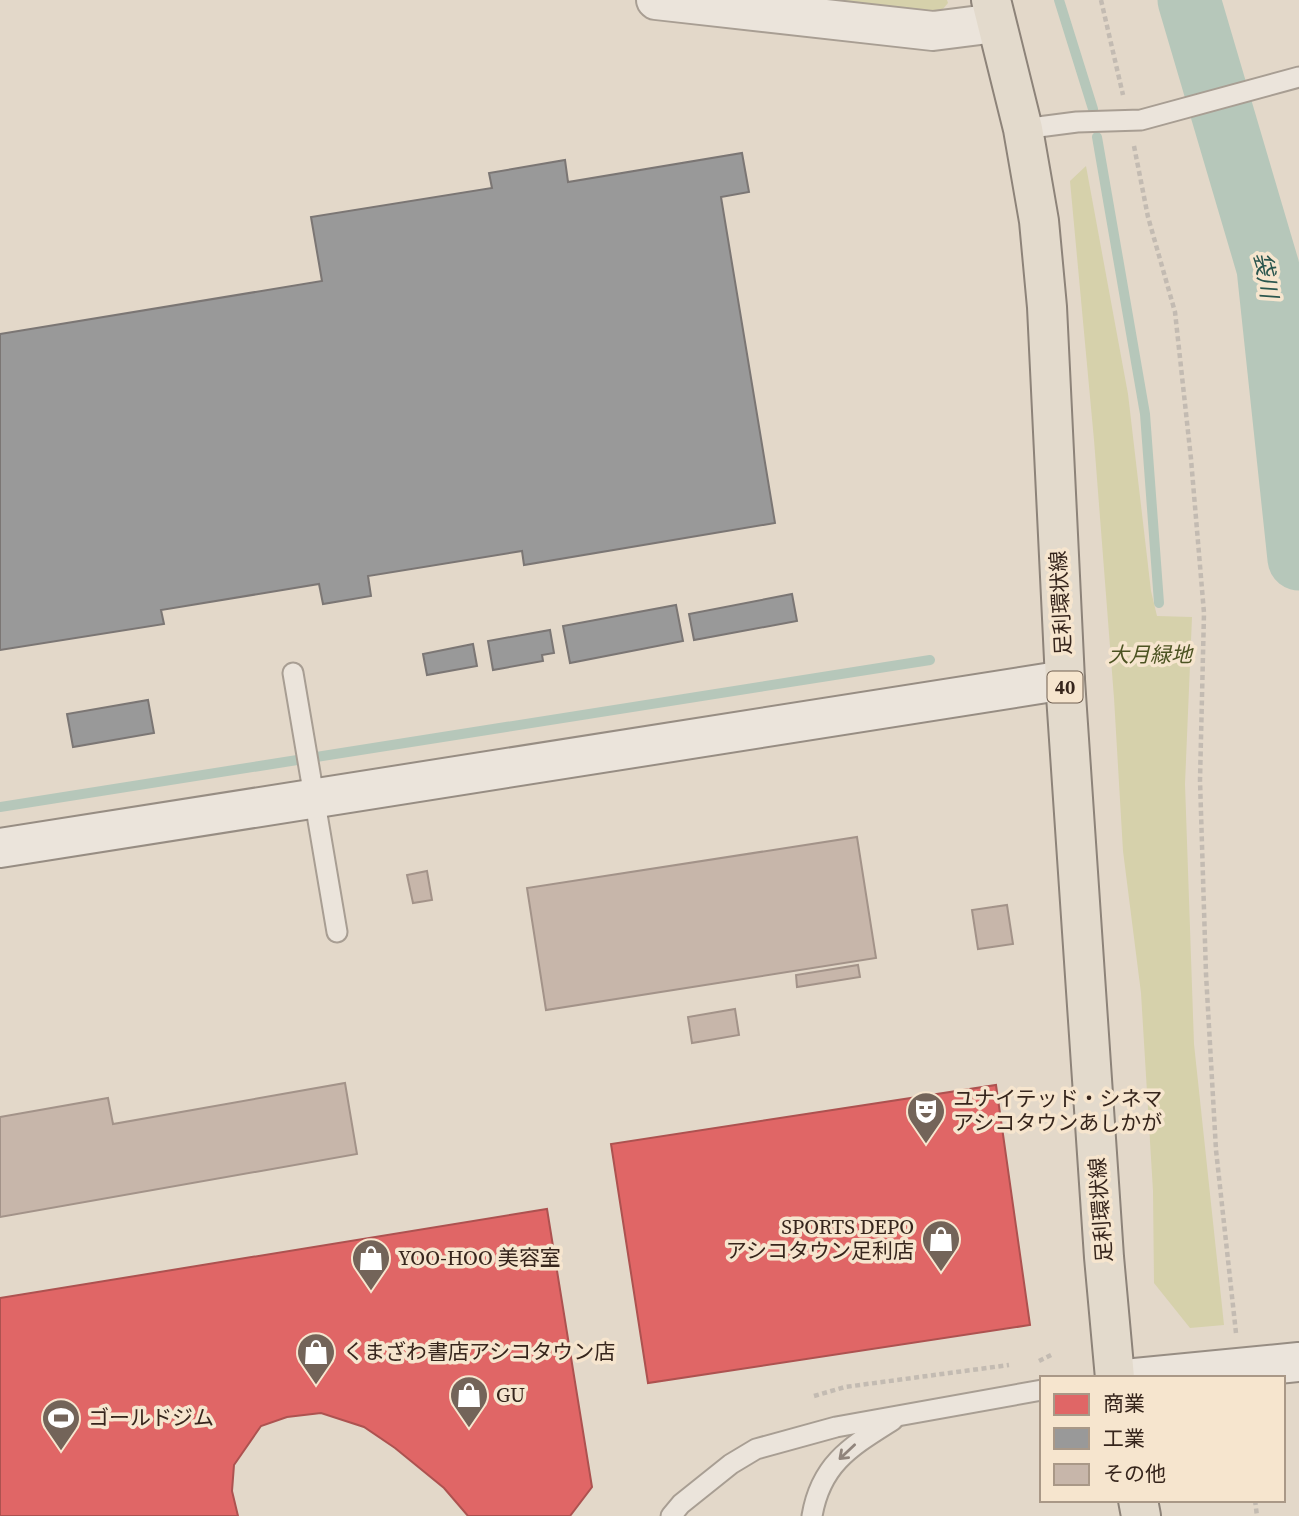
<svg xmlns="http://www.w3.org/2000/svg" width="1299" height="1516" viewBox="0 0 1299 1516" font-family="'Source Serif 4','Noto Sans JP',serif">
<style>
.green{fill:#d6d1ab}
.shops{fill:#e06666;stroke:#ad5250;stroke-width:2}
.industry{fill:#999;stroke:#7b7674;stroke-width:2}
.lines{fill:none;stroke-linecap:round;stroke-linejoin:round}
.stream{stroke:#b6c7ba;stroke-width:10}
.river{stroke:#b6c7ba;stroke-width:63}
.building{fill:#c7b6aa;stroke:#a39389;stroke-width:2}
.lane-casing{stroke:#a89e93;stroke-width:23}
.street-casing{stroke:#a89e93;stroke-width:42}
.secondary-casing{stroke:#978d83;stroke-width:42}
.primary-casing{stroke:#8d8379;stroke-width:42}
.path{stroke:#c3bbb2;stroke-width:4.5;stroke-dasharray:5 3.5;stroke-linecap:butt}
.lane{stroke:#ebe4db;stroke-width:19}
.street{stroke:#ebe4db;stroke-width:38}
.secondary{stroke:#ebe4db;stroke-width:38}
.primary{stroke:#e3dacc;stroke-width:38}
.oneway{stroke:#90847c}
.labels{text-anchor:middle;stroke-width:7;stroke-linejoin:round;paint-order:stroke}
.shield{fill:#f6e5ce;stroke:#705f51;stroke-width:2}
.shield-label{font-size:19px;font-weight:bold;fill:#36251c}
.street-label{font-size:21px;fill:#36251c;stroke:#f6e5ce}
.park-label{font-size:21px;font-style:italic;fill:#4c5322;stroke:#f6e5ce}
.poi-label{font-size:21px;fill:#36251c;stroke:#f6e5ce;text-anchor:start}
.water-label{font-size:23px;font-style:italic;fill:#2a564e;stroke:#f6e5ce}
</style>
<rect width="100%" height="100%" fill="#e3d8c9"/>
<g class="green">
<path d="M801,0h146l1,3 -11,13z"/>
<path d="M1086,166l42,228 23,197 6,25 35,1 -7,167 9,260 30,281 -34,3 -36,-45 -1,-92 -12,-198 -18,-142 -9,-153 -20,-258 -24,-259z"/>
</g>
<g class="shops">
<path d="M996,1085l34,240 -382,58 -37,-239z"/>
<path d="M547,1209l45,278 -22,29h-102l-24,-28 -49,-40 -31,-21 -43,-14 -34,4 -26,9 -27,39 -2,26 6,25h-238v-218z"/>
</g>
<g class="industry">
<path d="M742,153l7,39 -28,5 54,326 -251,42 -2,-14 -154,25 3,20 -48,8 -4,-20 -158,26 3,14 -164,26v-316l322,-53 -11,-64 181,-29 -3,-15 76,-13 3,22z"/>
<path d="M792,594l5,27 -103,19 -5,-26z"/>
<path d="M676,605l7,36 -113,22 -7,-37z"/>
<path d="M550,630l4,23 -12,2 1,6 -50,9 -5,-29z"/>
<path d="M473,644l4,22 -50,9 -4,-21z"/>
<path d="M148,700l6,33 -81,14 -6,-33z"/>
</g>
<g class="lines">
<g class="stream">
<path d="M1059,0l34,109"/>
<path d="M1097,137l48,277 14,189"/>
<path d="M0,807l930,-147"/>
</g>
<path class="river" d="M1189,0l79,268 31,291"/>
</g>
<g class="building">
<path d="M857,837l19,121 -330,52 -19,-122z"/>
<path d="M427,871l5,29 -19,3 -6,-28z"/>
<path d="M1007,905l6,39 -35,5 -6,-39z"/>
<path d="M858,965l2,12 -63,10 -1,-12z"/>
<path d="M735,1009l4,26 -47,8 -4,-26z"/>
<path d="M345,1083l12,71 -357,63v-100l108,-19 5,26z"/>
</g>
<g class="lines">
<defs>
<g id="lane">
<path d="M1023,129l54,-7 64,-2 158,-43"/>
<path d="M293,673l44,259"/>
<path d="M671,1516l10,-12 50,-40 25,-15 80,-22 206,-37"/>
<path d="M812,1516c9,-53 40,-70 81,-96"/>
</g>
<path id="street" d="M656,0l277,31 63,-8"/>
<g id="secondary">
<path d="M0,848l1065,-168"/>
<path d="M1135,1378l164,-16"/>
</g>
<g id="primary">
<path d="M991,0l32,129 16,92 8,86 18,373 39,577 11,121"/>
<path d="M1138,1500l3,16"/>
</g>
</defs>
<use href="#lane" class="lane-casing"/>
<use href="#street" class="street-casing"/>
<use href="#secondary" class="secondary-casing"/>
<use href="#primary" class="primary-casing"/>
<g class="path">
<path d="M1101,0l22,95"/>
<path d="M1134,146l14,71 27,95 16,147 13,154 -4,167 6,194 10,176 20,183"/>
<path d="M1039,1361l14,-7"/>
<path d="M814,1396l31,-9 164,-22"/>
<path d="M1255,1500l2,16"/>
</g>
<use href="#lane" class="lane"/>
<use href="#street" class="street"/>
<use href="#secondary" class="secondary"/>
<use href="#primary" class="primary"/>
</g>
<defs><path id="oneway-shaft" d="M-6 0H5M1.5-3L5.5 0L1.5 3" fill="none" stroke-width="1.6" stroke-linecap="round" stroke-linejoin="round" transform="scale(1.75)"/></defs>
<use class="oneway" href="#oneway-shaft" transform="translate(847 1452) rotate(137)"/>
<defs>
<symbol id="theatre-pin" viewBox="-11 -11 22 30"><path d="M0 17L-7.5 6A9.5 9.5 0 1 1 7.5 6Z" fill="#736459" stroke="#f6e5ce"/><path d="M-5-5.5Q0-4 5-5.5V0Q5 5 0 6Q-5 5-5 0ZM-3.3-2.5H-1v1.5H-3.3ZM1-2.5H3.3v1.5H1ZM-2.8 1Q0 5.5 2.8 1Z" fill="#fff"/></symbol>
<symbol id="shop-pin" viewBox="-11 -11 22 30"><path d="M0 17L-7.5 6A9.5 9.5 0 1 1 7.5 6Z" fill="#736459" stroke="#f6e5ce"/><path d="M-5-2.5h2.3a2.7 3.5 0 0 1 5.4 0H5L5.5 6h-11ZM-1.5-2.5h3a1.5 2.3 0 0 0-3 0Z" fill="#fff"/></symbol>
<symbol id="stadium-pin" viewBox="-11 -11 22 30"><path d="M0 17L-7.5 6A9.5 9.5 0 1 1 7.5 6Z" fill="#736459" stroke="#f6e5ce"/><path d="M0-5a6.5 5 0 1 0 0 10a6.5 5 0 1 0 0-10ZM-3.5-1.8h7v3.6h-7Z" fill="#fff"/></symbol>
</defs>
<g fill-rule="evenodd">
<use href="#theatre-pin" x="904" y="1089" width="44" height="60"/>
<use href="#shop-pin" x="919" y="1217" width="44" height="60"/>
<use href="#shop-pin" x="349" y="1236" width="44" height="60"/>
<use href="#shop-pin" x="294" y="1330" width="44" height="60"/>
<use href="#shop-pin" x="447" y="1373" width="44" height="60"/>
<use href="#stadium-pin" x="39" y="1396" width="44" height="60"/>
</g>
<g class="labels">
<rect class="shield" x="1047.5" y="671.5" width="35" height="31" rx="5"/>
<g class="shield-label">
<text x="1065" y="694">40</text>
</g>
<g class="street-label">
<text transform="translate(1061 603) rotate(-93)" y="7">足利環状線</text>
<text transform="translate(1101 1210) rotate(-94)" y="7">足利環状線</text>
</g>
<g class="park-label">
<text x="1150" y="662">大月緑地</text>
</g>
<g class="poi-label">
<text x="953" y="1106">ユナイテッド・シネマ<tspan x="953" dy="24">アシコタウンあしかが</tspan></text>
<text x="914" y="1234" text-anchor="end">SPORTS DEPO<tspan x="914" dy="24">アシコタウン足利店</tspan></text>
<text x="398" y="1265">YOO-HOO 美容室</text>
<text x="343" y="1359">くまざわ書店アシコタウン店</text>
<text x="496" y="1402">GU</text>
<text x="88" y="1425">ゴールドジム</text>
</g>
<g class="water-label">
<text transform="translate(1266 275) rotate(80)" y="8">袋川</text>
</g>
</g>
<rect x="1040" y="1376" width="245" height="126" fill="#f6e5ce" stroke="#a99887" stroke-width="2"/>
<rect x="1054" y="1394" width="35" height="21" fill="#e06666" stroke="#a99887" stroke-width="2"/>
<text x="1103" y="1411" font-size="21" fill="#36251c">商業</text>
<rect x="1054" y="1428" width="35" height="21" fill="#999999" stroke="#a99887" stroke-width="2"/>
<text x="1103" y="1446" font-size="21" fill="#36251c">工業</text>
<rect x="1054" y="1464" width="35" height="21" fill="#c7b6aa" stroke="#a99887" stroke-width="2"/>
<text x="1103" y="1481" font-size="21" fill="#36251c">その他</text>
</svg>
